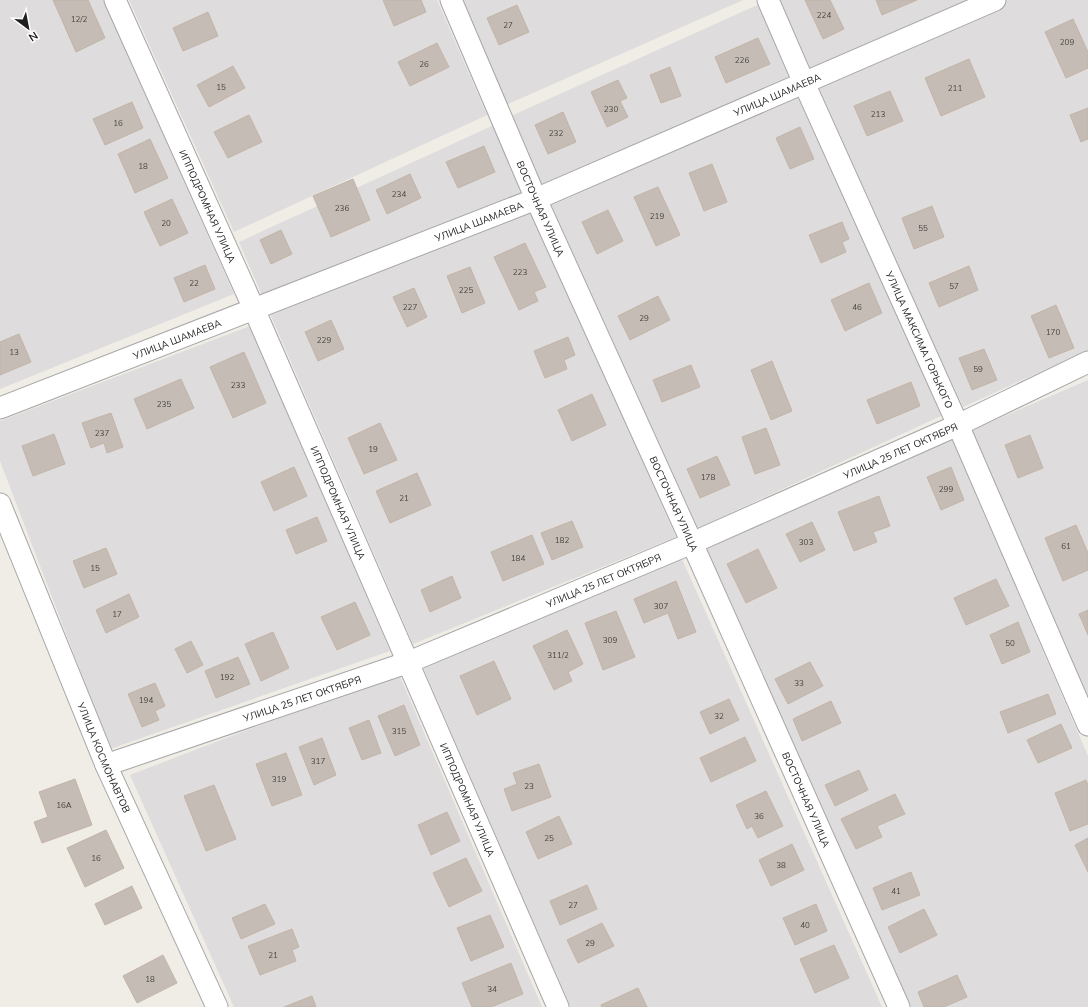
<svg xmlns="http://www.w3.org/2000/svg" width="1088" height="1007" viewBox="0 0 1088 1007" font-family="Mulish,sans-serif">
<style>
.residential{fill:#dedcdc}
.building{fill:#c5bcb5;stroke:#c3b4a7}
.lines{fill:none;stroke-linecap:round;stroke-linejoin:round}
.minor-casing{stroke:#a6a6a6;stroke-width:23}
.minor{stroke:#fff;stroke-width:21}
.labels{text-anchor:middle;stroke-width:3;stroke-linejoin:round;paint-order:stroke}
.number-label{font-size:8px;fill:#484644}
.street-label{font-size:10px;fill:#1f1f1f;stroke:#fff}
</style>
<rect width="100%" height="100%" fill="#f0ede6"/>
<g class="residential">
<path d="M0,0h103l131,294 -234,95z"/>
<path d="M129,0h308l50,115 -253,117z"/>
<path d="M463,0h280l-237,105z"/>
<path d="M775,0h313v350l-125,57z"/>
<path d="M764,2l177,414 -243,112 -187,-412z"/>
<path d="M494,125l182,412 -263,107 -174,-402z"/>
<path d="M250,326l140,325 -280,98 -110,-288v-40z"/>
<path d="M1088,380v319l-118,-268z"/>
<path d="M951,437l137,319v251h-177l-205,-458z"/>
<path d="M681,557l201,450h-312l-147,-340z"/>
<path d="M398,672l144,335h-308l-104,-232z"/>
</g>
<g class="building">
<path d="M53,0h35l17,38 -29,14z"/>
<path d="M383,0h38l5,12 -32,14z"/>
<path d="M805,0h25l14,29 -21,10z"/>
<path d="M876,0h41l-35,15z"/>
<path d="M517,5l12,27 -30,13 -12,-27z"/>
<path d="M208,12l10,24 -35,15 -10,-23z"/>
<path d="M1073,19l15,33v16l-22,10 -21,-46z"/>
<path d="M758,38l12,26 -44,19 -11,-26z"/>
<path d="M437,43l12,24 -39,19 -12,-24z"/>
<path d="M969,59l16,38 -44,19 -16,-38z"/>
<path d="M233,66l12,22 -36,19 -12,-22z"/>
<path d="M670,67l11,29 -20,7 -11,-28z"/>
<path d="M618,80l9,18 -7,3 8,16 -21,10 -16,-35z"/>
<path d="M890,91l13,30 -36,15 -13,-30z"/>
<path d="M132,102l11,26 -38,17 -12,-26z"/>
<path d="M1088,108v31l-7,3 -11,-27z"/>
<path d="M563,112l13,30 -28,12 -13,-29z"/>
<path d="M249,115l13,27 -34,16 -14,-26z"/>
<path d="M800,127l14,32 -24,10 -14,-31z"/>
<path d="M150,139l18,39 -33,15 -17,-39z"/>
<path d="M484,146l11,26 -37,16 -12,-26z"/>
<path d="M712,164l15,38 -23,9 -15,-38z"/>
<path d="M410,174l11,24 -34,16 -11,-24z"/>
<path d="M353,179l17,41 -39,17 -18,-41z"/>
<path d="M658,187l22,48 -24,11 -22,-49z"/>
<path d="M172,199l16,34 -28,13 -16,-34z"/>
<path d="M932,206l12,31 -30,12 -12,-31z"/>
<path d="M608,210l15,31 -26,13 -15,-32z"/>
<path d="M842,222l7,17 -7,3 4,10 -25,11 -12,-28z"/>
<path d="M281,230l11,24 -21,10 -11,-24z"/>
<path d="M525,243l21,44 -12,5 4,9 -19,9 -25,-53z"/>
<path d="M205,265l10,24 -31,13 -10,-24z"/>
<path d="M969,266l9,24 -39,17 -10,-24z"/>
<path d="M470,267l15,36 -23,10 -15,-37z"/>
<path d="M869,283l13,30 -37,18 -14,-31z"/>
<path d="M414,288l13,29 -20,10 -14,-30z"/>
<path d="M658,296l12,24 -40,20 -12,-24z"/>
<path d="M1056,305l18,43 -25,10 -18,-42z"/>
<path d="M331,320l13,29 -26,12 -13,-29z"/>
<path d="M19,334l12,28 -31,13v-33z"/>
<path d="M568,337l7,18 -11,5 3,9 -22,9 -11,-27z"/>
<path d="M984,349l13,31 -25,10 -13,-32z"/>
<path d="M244,352l22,51 -33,15 -23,-51z"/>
<path d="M772,361l20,50 -21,9 -20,-50z"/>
<path d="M691,365l9,22 -38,15 -9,-22z"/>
<path d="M181,379l13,29 -47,21 -13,-30z"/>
<path d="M911,382l9,24 -43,18 -10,-24z"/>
<path d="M592,394l14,31 -34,16 -14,-31z"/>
<path d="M111,413l12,34 -16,6 -3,-10 -13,5 -9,-25z"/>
<path d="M380,423l17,37 -33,14 -16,-36z"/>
<path d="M766,428l14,37 -25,9 -13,-37z"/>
<path d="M54,434l11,30 -32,12 -11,-30z"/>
<path d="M1030,435l13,33 -25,10 -13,-33z"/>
<path d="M717,456l13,29 -30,13 -13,-29z"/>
<path d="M294,467l13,29 -33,15 -13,-29z"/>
<path d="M951,467l13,33 -23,10 -14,-33z"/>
<path d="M417,473l14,32 -41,18 -14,-32z"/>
<path d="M879,496l11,30 -17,6 4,10 -23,9 -16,-39z"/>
<path d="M317,517l10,24 -31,13 -10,-24z"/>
<path d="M572,521l11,26 -31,13 -11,-27z"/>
<path d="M812,522l13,28 -25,12 -14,-28z"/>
<path d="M1076,525l12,28v17l-25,11 -18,-43z"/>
<path d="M532,535l12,29 -41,17 -12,-29z"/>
<path d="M106,548l11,26 -33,14 -11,-27z"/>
<path d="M758,549l19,39 -31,15 -19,-39z"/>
<path d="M452,576l9,22 -31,14 -9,-22z"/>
<path d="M996,579l13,27 -43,19 -12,-27z"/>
<path d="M676,581l20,51 -18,7 -10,-26 -24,10 -10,-24z"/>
<path d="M129,594l10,23 -33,16 -10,-23z"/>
<path d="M355,602l15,33 -33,15 -16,-33z"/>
<path d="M1088,610v25l-9,-21z"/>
<path d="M616,611l19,46 -32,13 -18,-47z"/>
<path d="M1018,622l12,30 -28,12 -12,-29z"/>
<path d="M567,630l16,34 -15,8 4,9 -18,9 -21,-44z"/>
<path d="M273,632l16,36 -28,13 -16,-37z"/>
<path d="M191,641l12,24 -16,8 -12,-24z"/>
<path d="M238,657l12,27 -34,14 -11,-27z"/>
<path d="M494,661l17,38 -34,16 -17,-39z"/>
<path d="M810,662l13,24 -35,18 -13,-25z"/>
<path d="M155,683l10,23 -10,5 4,9 -17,7 -14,-33z"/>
<path d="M1048,694l8,20 -48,19 -8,-21z"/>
<path d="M729,699l10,21 -29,14 -10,-22z"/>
<path d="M831,701l10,22 -39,18 -9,-22z"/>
<path d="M404,705l16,40 -25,11 -17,-40z"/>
<path d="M369,720l12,33 -19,7 -13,-32z"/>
<path d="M1061,724l11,24 -34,15 -11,-23z"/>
<path d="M745,737l11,24 -45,21 -11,-24z"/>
<path d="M322,738l14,37 -22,10 -15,-38z"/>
<path d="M286,753l16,42 -30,11 -16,-42z"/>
<path d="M539,764l12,33 -39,14 -8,-22 13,-5 -4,-11z"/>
<path d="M859,770l9,20 -33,16 -10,-21z"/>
<path d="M75,779l17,46 -50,18 -8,-21 14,-5 -9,-25z"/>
<path d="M1086,780l2,5v39l-18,7 -15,-38z"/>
<path d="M214,785l22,54 -30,12 -22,-55z"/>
<path d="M766,791l17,35 -25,12 -6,-12 -5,3 -11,-24z"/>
<path d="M895,794l10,20 -28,12 5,11 -26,12 -15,-30z"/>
<path d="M447,812l13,29 -29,14 -13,-30z"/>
<path d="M559,816l13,28 -34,15 -12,-27z"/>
<path d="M106,830l18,38 -39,19 -18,-39z"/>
<path d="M1088,838v34l-13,-27z"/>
<path d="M792,844l12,26 -33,16 -12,-26z"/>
<path d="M466,858l16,33 -33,16 -16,-34z"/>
<path d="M911,872l9,23 -38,15 -9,-22z"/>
<path d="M587,885l10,24 -37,16 -10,-24z"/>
<path d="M132,886l10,22 -37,17 -10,-21z"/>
<path d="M265,904l10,20 -34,15 -9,-21z"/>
<path d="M816,904l11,27 -32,14 -12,-27z"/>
<path d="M924,909l13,26 -37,18 -12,-26z"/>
<path d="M490,915l14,32 -33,14 -14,-33z"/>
<path d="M602,923l12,23 -36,17 -11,-23z"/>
<path d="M292,929l7,18 -7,3 4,11 -36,14 -12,-29z"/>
<path d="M834,945l15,33 -34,15 -15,-34z"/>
<path d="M163,955l14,28 -40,20 -14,-27z"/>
<path d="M511,963l12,31 -32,13h-19l-10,-24z"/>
<path d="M957,975l10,22 -23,10h-20l-6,-15z"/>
<path d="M638,988l9,19h-45l-1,-2z"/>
<path d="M312,996l4,11h-32z"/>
</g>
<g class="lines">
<defs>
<g id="minor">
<path id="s1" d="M115,0l139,309 304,698"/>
<path id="s2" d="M451,0l85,199 156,344 207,464"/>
<path id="s3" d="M768,0l36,83 154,342 130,300"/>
<path id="s4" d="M0,408l536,-209 459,-199"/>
<path id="s5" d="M0,504l106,261 111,242"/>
<path id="s6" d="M106,765l303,-103 283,-119 266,-118 130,-63"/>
</g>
</defs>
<use href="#minor" class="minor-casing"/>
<use href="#minor" class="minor"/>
</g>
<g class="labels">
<g class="number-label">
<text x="824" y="18">224</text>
<text x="79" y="22">12/2</text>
<text x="508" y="28">27</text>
<text x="1067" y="45">209</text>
<text x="742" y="63">226</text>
<text x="424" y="67">26</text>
<text x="221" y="90">15</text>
<text x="955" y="91">211</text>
<text x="611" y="112">230</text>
<text x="878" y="117">213</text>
<text x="118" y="126">16</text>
<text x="556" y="136">232</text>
<text x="143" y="169">18</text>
<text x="399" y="197">234</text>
<text x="342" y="211">236</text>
<text x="657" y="219">219</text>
<text x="166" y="226">20</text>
<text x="923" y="231">55</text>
<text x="520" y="275">223</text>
<text x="194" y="286">22</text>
<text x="954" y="289">57</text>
<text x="466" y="293">225</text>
<text x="410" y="310">227</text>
<text x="857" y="310">46</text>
<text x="644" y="321">29</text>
<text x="1053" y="335">170</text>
<text x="324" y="343">229</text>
<text x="14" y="355">13</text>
<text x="978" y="372">59</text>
<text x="238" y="388">233</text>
<text x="164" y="407">235</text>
<text x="102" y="436">237</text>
<text x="373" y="452">19</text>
<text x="708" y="480">178</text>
<text x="946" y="492">299</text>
<text x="404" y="501">21</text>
<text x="562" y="543">182</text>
<text x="806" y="545">303</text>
<text x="1066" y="549">61</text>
<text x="518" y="561">184</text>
<text x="95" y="571">15</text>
<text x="661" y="609">307</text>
<text x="117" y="617">17</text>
<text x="610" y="643">309</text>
<text x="1010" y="646">50</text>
<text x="558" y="658">311/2</text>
<text x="227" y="680">192</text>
<text x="799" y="686">33</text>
<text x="146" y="703">194</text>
<text x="719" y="719">32</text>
<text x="399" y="734">315</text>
<text x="318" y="764">317</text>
<text x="279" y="782">319</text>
<text x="529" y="789">23</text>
<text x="64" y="808">16А</text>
<text x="759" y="819">36</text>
<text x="549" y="841">25</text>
<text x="96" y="861">16</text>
<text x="781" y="868">38</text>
<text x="896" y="894">41</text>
<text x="573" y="908">27</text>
<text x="805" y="928">40</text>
<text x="590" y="946">29</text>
<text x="273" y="958">21</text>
<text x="150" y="982">18</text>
<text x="492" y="992">34</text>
</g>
<g class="street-label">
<text dy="4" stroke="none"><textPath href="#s4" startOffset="838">УЛИЦА ШАМАЕВА</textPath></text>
<text dy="4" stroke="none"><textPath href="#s1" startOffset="226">ИППОДРОМНАЯ УЛИЦА</textPath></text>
<text dy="4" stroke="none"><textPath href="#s2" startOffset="227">ВОСТОЧНАЯ УЛИЦА</textPath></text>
<text dy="4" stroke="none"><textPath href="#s4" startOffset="514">УЛИЦА ШАМАЕВА</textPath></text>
<text dy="4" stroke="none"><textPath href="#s4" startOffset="190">УЛИЦА ШАМАЕВА</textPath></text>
<text dy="4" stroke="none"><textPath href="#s3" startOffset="372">УЛИЦА МАКСИМА ГОРЬКОГО</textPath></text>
<text dy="4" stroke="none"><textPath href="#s6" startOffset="855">УЛИЦА 25 ЛЕТ ОКТЯБРЯ</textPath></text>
<text dy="4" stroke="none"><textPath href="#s1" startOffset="550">ИППОДРОМНАЯ УЛИЦА</textPath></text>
<text dy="4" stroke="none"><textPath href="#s2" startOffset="551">ВОСТОЧНАЯ УЛИЦА</textPath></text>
<text dy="4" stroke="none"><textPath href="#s6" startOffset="531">УЛИЦА 25 ЛЕТ ОКТЯБРЯ</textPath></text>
<text dy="4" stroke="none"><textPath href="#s6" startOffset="207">УЛИЦА 25 ЛЕТ ОКТЯБРЯ</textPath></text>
<text dy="4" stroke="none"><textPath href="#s5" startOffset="274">УЛИЦА КОСМОНАВТОВ</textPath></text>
<text dy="4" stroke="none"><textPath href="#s1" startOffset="874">ИППОДРОМНАЯ УЛИЦА</textPath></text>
<text dy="4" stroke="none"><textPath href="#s2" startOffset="875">ВОСТОЧНАЯ УЛИЦА</textPath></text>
</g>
</g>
<g transform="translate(28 28) rotate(148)" stroke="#ffffff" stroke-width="3" paint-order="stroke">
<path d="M0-3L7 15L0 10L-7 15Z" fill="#1f1f1f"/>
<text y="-6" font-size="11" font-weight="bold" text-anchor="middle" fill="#1f1f1f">N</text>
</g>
</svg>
